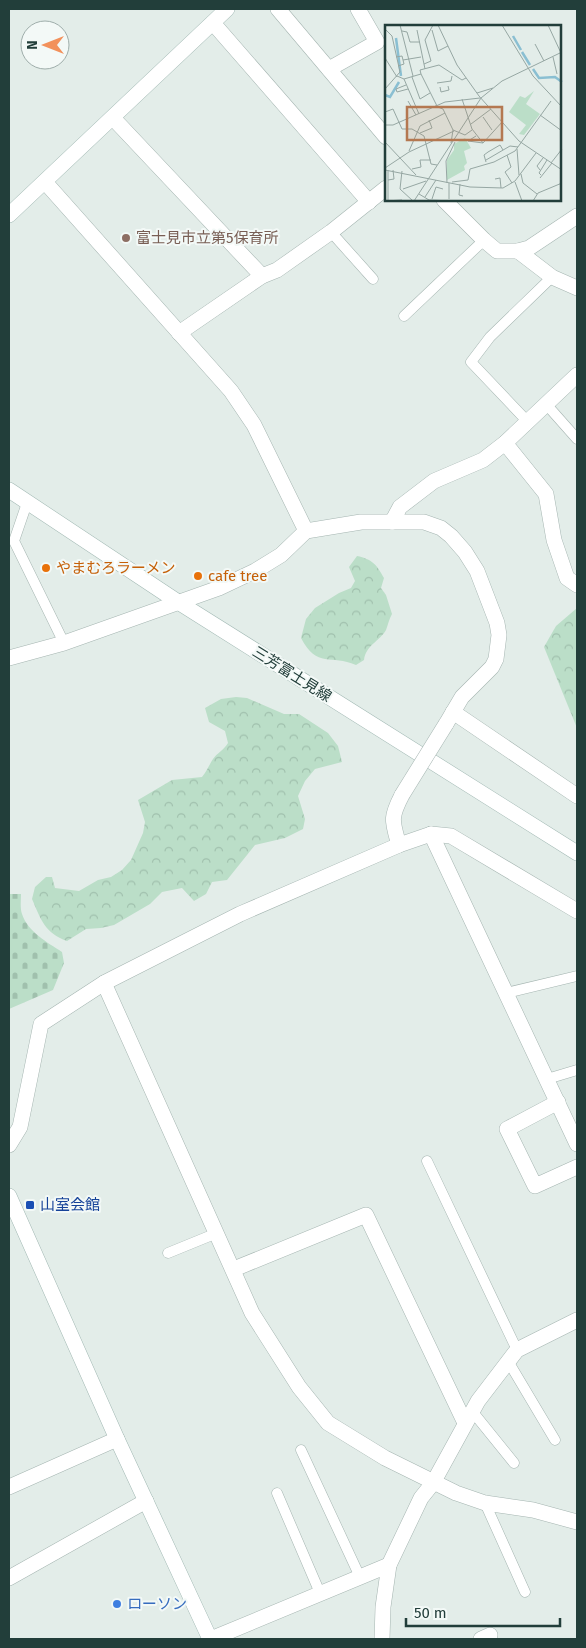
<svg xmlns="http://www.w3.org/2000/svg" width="586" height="1648" viewBox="0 0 586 1648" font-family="'Fira Sans','Noto Sans JP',sans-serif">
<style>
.forest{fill:url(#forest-crowns)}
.cemetery{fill:url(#cemetery-stones)}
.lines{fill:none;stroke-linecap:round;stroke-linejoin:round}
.lane-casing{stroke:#a5b5b1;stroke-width:11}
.street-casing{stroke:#a5b5b1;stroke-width:16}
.secondary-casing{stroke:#a1b8b3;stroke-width:16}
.lane{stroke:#fff;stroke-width:10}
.street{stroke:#fff;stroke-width:15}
.secondary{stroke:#fff;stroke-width:15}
.street-bridge-casing{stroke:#a5b5b1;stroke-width:16;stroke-linecap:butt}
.street-bridge{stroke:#fff;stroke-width:15}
.education-dot{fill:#8d6e63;stroke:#f3f9f7;stroke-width:2}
.food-dot{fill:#e8710a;stroke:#f3f9f7;stroke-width:2}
.transit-dot{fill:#1a4fb4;stroke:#f3f9f7;stroke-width:2}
.shop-dot{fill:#3f7fe0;stroke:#f3f9f7;stroke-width:2}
.labels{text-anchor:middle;stroke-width:4;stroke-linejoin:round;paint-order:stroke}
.education-label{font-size:15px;fill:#785e54;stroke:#f3f9f7;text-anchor:start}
.food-label{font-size:15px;fill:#c56008;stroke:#f3f9f7;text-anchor:start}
.street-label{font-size:15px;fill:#223e3a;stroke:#f3f9f7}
.transit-label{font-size:15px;fill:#164399;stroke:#f3f9f7;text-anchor:start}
.shop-label{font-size:15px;fill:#366cbe;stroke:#f3f9f7;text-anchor:start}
.inset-river{fill:none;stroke:#8abfd2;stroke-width:2.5}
.inset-road{fill:none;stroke:#96a7a3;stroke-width:1}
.view{fill:#b47851;fill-opacity:0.15;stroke:#b47851;stroke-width:2.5}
.inset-edge{fill:none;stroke:#223e3a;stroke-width:2.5}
</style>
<defs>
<pattern id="forest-crowns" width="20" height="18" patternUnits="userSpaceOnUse" patternTransform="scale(1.25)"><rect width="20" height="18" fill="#bbdec8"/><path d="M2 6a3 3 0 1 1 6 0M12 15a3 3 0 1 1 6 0" fill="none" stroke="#a0c0ad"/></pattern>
<pattern id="cemetery-stones" width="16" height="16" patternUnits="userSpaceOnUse" patternTransform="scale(1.25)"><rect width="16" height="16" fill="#bbdec8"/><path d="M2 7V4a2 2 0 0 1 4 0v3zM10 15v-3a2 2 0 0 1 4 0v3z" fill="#a0c0ad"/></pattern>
</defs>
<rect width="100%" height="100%" fill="#e3ede9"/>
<g class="forest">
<path d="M357,556c15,3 20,9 27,22l-3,10 5,7 6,19c-3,5 -4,11 -6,16 -6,11 -20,15 -22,30l-8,5c-25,-11 -39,4 -55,-27l5,-19 9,-11 24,-15 12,-5 4,-7 -6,-14z"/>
<path d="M577,608v120l-33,-81 12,-21z"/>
<path d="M236,697l11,1 37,16h15l29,19 10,13 4,16 -27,7 -10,12 -7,15 7,23 -2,10 -18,9 -30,7 -28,35 -15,2 -6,12 -12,7 -12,-13 -20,4 -12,12 -36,21 -13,3 -15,1 -19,12c-22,-8 -26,-21 -35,-42l3,-12 11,-10h6l3,11 24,3 19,-11 13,-3 11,-7 9,-10 12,-27 2,-11 -7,-22 34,-20 30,-3c5,-6 7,-12 11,-18 4,-6 10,-8 15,-16l-3,-12 -16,-9 -4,-14 16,-9z"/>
</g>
<path class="cemetery" d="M9,894h12c0,6 -1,14 1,20 6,18 25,28 40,38l2,11 -11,27 -44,19z"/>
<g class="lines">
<defs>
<g id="lane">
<path d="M331,232l42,47"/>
<path d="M404,316l80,-76"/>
<path d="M546,404l31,35"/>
<path d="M527,421l-56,-59 19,-25 62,-60"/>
<path d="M27,503l-13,38 50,102"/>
<path d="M506,993l71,-17"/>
<path d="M547,1079l30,-9"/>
<path d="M427,1161l90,189"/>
<path d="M168,1253l49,-20"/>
<path d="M508,1361l47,79"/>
<path d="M472,1411l42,52"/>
<path d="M301,1450l59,127"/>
<path d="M277,1493l43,100"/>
<path d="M485,1503l40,89"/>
</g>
<g id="street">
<path d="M278,9l108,128"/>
<path d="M213,23l156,179"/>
<path d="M329,69l48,-27 -19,-33"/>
<path d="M113,118l149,158"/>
<path d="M45,182l186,209 23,34 52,106"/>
<path d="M444,200l40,40 13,11h21l11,-3 48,-32"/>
<path d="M518,251l34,26 25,11"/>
<path d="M179,333l83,-57 15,-6 54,-38 55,-44"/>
<path d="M505,443l41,51 8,46 13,38 10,7"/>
<path d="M392,522l8,-15 34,-26 49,-21 22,-17 72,-68"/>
<path d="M9,658l55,-15 155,-55 36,-17 26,-16 25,-24 55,-9h63l17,6 10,8 14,16 12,19 20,52 2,12 -3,24 -4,8 -30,30 -16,27"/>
<path d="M453,712l124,84"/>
<path d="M431,834l146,310"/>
<path d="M399,845c-7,-24 -9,-27 3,-50"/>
<path d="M104,983l148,330 47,74 29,36 57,35 71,35 29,10 48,7 44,12"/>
<path d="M558,1102l-51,27 28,57 42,-19"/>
<path d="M9,1145l11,-18 21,-103 63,-41 136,-69 159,-69 32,-11 20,2 126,75"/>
<path d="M234,1269l132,-54 99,208"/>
<path d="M9,1487l108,-48"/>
<path d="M9,1578l137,-77"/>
<path d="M211,1639l178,-74"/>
<path d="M382,1639l1,-32 6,-42 32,-67 12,-15 45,-82 39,-51 60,-30"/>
<path d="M481,1639l9,-4"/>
</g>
<g id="secondary">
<path d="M9,215l218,-206"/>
<path d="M9,490l169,112 399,251"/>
<path d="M9,1196l108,243 93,200"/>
</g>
</defs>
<use href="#lane" class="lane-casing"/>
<use href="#street" class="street-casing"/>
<use href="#secondary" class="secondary-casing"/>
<use href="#lane" class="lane"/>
<use href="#street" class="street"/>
<use href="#secondary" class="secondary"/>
<defs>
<path id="street-bridge" d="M402,795l44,-71"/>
</defs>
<use href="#street-bridge" class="street-bridge-casing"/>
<use href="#street-bridge" class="street-bridge"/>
</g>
<circle class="education-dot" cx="126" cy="238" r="5"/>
<g class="food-dot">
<circle cx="46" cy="568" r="5"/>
<circle cx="198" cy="576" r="5"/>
</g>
<rect class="transit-dot" x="25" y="1200" width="10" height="10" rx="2.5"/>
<circle class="shop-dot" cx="117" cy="1604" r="5"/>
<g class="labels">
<g class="education-label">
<text x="136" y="243">富士見市立第5保育所</text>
</g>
<g class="food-label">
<text x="56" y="573">やまむろラーメン</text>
<text x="208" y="581">cafe tree</text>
</g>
<g class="street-label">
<text transform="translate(292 674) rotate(32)" y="5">三芳富士見線</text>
</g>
<g class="transit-label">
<text x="40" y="1210">山室会館</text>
</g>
<g class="shop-label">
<text x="127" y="1609">ローソン</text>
</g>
</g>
<g transform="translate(385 25)">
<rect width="176" height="176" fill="#e3ede9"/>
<path d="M149,66l-8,13 14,10 -16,21 -5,-1 7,-9 -17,-13 11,-16 5,2zM80,113l6,10 -7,3 3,12 -3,3 1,4 -18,10v-20l7,-10v-6z" fill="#bbdec8"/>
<path class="inset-river" d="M128,11l8,14M11,13l5,38M137,27l8,13M148,44l6,9 16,-1 7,5M0,70l5,2 9,-15"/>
<path class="inset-road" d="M15,0l13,51M53,0l19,40 22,31 40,45 43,29M117,0l31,51 29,31M163,0l13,28M0,4l7,7 8,36 -15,17M32,5l8,39M47,5l6,21 10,-5M17,6l5,1 3,10h10M150,19l9,17M11,32l6,-1 2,8 -6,2M168,32l4,17M0,33l12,19M18,35l18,-3M39,39l7,-3 -6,-21 8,-15M36,49l16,32M12,51l7,3 17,-5 -1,-4 19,-5 23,15 4,-2M27,52l8,22 10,-6M19,54l15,35M52,58l14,-2 1,-5M21,60l-10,4 1,3 11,-3M55,62l1,5 8,-2 -1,-4M92,68l16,-5M77,74l10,30 11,14M23,76l8,14M50,81l8,3 10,21 -2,13M0,87l8,-3 9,20h10l12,7 7,28 6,1M155,90l22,16M98,92l9,13M86,99l20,-15M0,100h8l52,-23 35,-4M68,105l12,5 7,-5M35,108l12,-5 -3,-8M91,111l-8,5 15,2M0,117l31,33M98,118l20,-22M132,124l2,26M24,126l11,-25 25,-13M122,130l4,12 -6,5 7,11M101,135l24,-14 8,1M101,137l-2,-7 4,-3 12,-7 3,5M166,138l11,-14M0,143l24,-16 45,-21M27,144l9,-2 -1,-7h11M0,145l85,17 33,1 12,-7 21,-28M3,145v31M155,145l-3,-4 6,-8M17,146l-2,18 13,12M136,149l2,9 14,11M156,150l-2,-2 8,-13M155,153l12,-15M110,154l5,-1 1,10M3,155l6,-1 -1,-9M67,157l16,-2 2,-11 24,-7 21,-11 36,-50M130,157l7,19M62,158l-1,-22 9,-19M75,159l-1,11 4,1M18,164l23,-8M34,169l10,6 24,1M40,172l11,-17M47,174l4,-12 7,2M64,174v-16M0,176l17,-1M29,176l67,-103 21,-17 60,-29M148,176l5,-8 24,-10"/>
<path class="view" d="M22,82h95v33h-95z"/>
<rect width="176" height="176" class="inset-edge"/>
</g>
<rect width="586" height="1648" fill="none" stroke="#223e3a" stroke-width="20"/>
<g transform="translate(45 45) rotate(270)"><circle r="24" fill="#f3f9f7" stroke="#9faeab"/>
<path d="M0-4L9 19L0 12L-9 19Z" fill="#f2915b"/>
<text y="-8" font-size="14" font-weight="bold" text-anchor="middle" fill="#223e3a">N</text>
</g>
<path d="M406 1618v8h154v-8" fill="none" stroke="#223e3a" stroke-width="2.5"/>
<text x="414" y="1618" font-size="15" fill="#223e3a" stroke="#f3f9f7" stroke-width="4" paint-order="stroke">50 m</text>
</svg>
